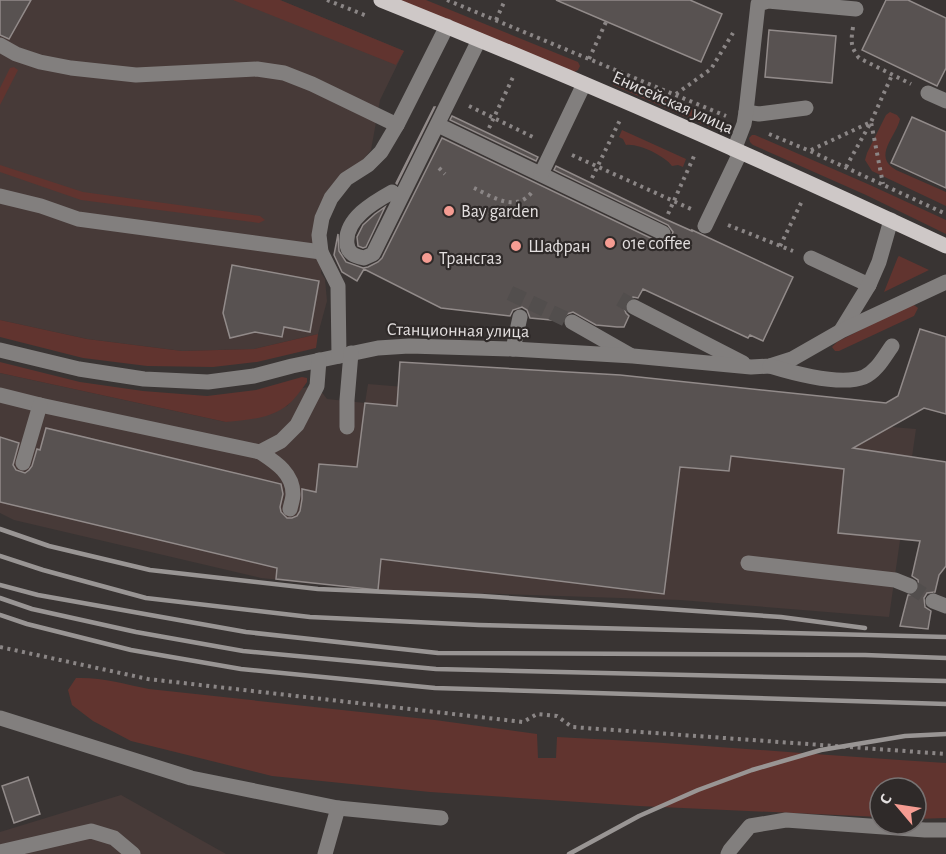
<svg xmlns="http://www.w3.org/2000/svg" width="946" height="854" viewBox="0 0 946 854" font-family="'Alegreya Sans',sans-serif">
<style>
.built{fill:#473a38}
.green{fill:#61342f}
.building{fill:#585251;stroke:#928b8a;stroke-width:1.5}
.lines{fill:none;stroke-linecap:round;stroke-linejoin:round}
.minor-tunnel{stroke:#524e4d;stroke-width:15;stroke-dasharray:15 8;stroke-linecap:butt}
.path{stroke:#8b8686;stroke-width:4;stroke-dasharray:3 4.5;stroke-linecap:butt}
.minor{stroke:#827f7e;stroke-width:15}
.major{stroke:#cec8c7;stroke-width:15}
.rail{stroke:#999594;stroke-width:4.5}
.poi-dot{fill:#f59c92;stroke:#2f2a29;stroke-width:2}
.labels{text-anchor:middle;stroke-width:4.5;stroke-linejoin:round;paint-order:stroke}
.street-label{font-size:18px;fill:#e3dfdf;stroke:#2f2a29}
.poi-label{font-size:18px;fill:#e3dfdf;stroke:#2f2a29;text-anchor:start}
</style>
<rect width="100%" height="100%" fill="#393433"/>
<g class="built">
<path d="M0,0h280l124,51 -24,49 -9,50 -40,48 -10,75 4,6 2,22 -9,33 -64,15 -72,2 -95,-12 -87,-19z"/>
<path d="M0,373l226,49 61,-16 15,-18 15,-2 10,13 38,4 3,-19 548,45 -27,188 -209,-17 -302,-10 -117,-12 -247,-58 -14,-7z"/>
<path d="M121,795l105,59h-226v-22z"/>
</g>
<g class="green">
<path d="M233,0h47l124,51 -8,14z"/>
<path d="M399,0h27l152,62 2,4 -2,4 -5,3z"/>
<path d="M14,67l4,3 -18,35v-17l10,-20z"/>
<path d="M615,76h4l102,45 3,4 -3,5h-5l-103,-45c-2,-4 -1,-6 2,-9z"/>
<path d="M890,112l7,3 3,4c-4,18 -28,37 -4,51l50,22v14l-74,-35 -7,-11 2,-7 19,-38z"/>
<path d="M622,130l64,29 -3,8 -5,-2 -6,1c-7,-10 -34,-23 -46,-21l-3,-6 -4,-2z"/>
<path d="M752,135h3l115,50 76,35v14l-80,-39 -113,-50 -3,-3 -1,-4z"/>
<path d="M0,165l83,27 177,24 5,4 -6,3 -178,-23 -81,-28z"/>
<path d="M899,256l30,14 -45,22 14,-35z"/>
<path d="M909,305h5l4,3 -4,8 -75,35h-4l-3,-4 5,-5z"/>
<path d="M0,320l87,19 95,12 72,-2 64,-15 -2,14 -59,14 -44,5 -66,-1 -64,-8 -83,-21z"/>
<path d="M0,362l80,20 63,9 64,5 49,-6 46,-13 5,1v4c-6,8 -13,19 -22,25 -17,12 -39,13 -59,15l-226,-49z"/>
<path d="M76,678c25,-1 49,6 73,11l286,31 102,14 1,24h18l1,-21c130,6 259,18 389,26v55l-30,1v-31h-36v29l-241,-11 -209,-14 -158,-16 -141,-35 -38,-20 -21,-16 -4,-15z"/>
</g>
<g class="building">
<path d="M0,0h31l-22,39 -9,-4z"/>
<path d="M556,0h134l32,14 -21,48z"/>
<path d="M886,0h22l38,18v50l-9,18 -75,-36z"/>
<path d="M769,30l67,6 -4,47 -67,-6z"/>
<path d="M434,107h1l-38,77 -1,-1z"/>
<path d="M452,116l86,41 -2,4 -86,-41z"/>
<path d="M912,117l34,15v56l-55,-25z"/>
<path d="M442,138l217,104 5,1 7,-5 2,-6 -5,-7 -114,-55 2,-4 109,53 27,12v-1l101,47 -30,64 -13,-6 -2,3 -105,-49 -5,9 -5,-1 -7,5 -2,6 2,5 3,3 -5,11h-7l-21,-2 -23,-13 -6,2 -5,7 -32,-3 -3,-8 -5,-3 -9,3 -3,6 -69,-8 -77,-39 -7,12 -15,-9 -8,-17 4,-21 1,17 7,11 17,6 5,-1 10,-5 4,-4z"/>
<path d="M385,207l-19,40 -3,1 -5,-2 -1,-9 6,-12 12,-11z"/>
<path d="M232,265l87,16 -9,51 -26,-5 -2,10 -27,-5 -25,6 -7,-25z"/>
<path d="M920,329l26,8v77l-22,-6 -71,40 93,14v104l-7,9 -4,17 -8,1 -3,5 1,9 6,4 -3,18 -28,-3 8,-31 8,-1 3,-5 -1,-9 -6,-4 8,-35 -82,-8 6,-64 -113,-13 -2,15 -49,-4 -16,127 -283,-35 -3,31 -102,-11 1,-11 -277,-66v-65l19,6 -6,22 3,5 9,3 4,-3 3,-4 5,-17 3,1 6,-22 235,56 2,10 -3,13 1,5 6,6h5l5,-2 3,-5 2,-12v-10l14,3 3,-28 38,3 8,-64 32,3 3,-44 220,13 266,28 12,-7z"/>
<path d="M28,777l12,37 -26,9 -12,-37z"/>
</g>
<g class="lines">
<g class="minor-tunnel">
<path d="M510,293l62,29"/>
<path d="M620,299l14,8"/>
<path d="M910,586l23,15"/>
</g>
<g class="path">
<path d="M327,0l40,16"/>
<path d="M447,0l279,116"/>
<path d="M496,20l9,-20"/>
<path d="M853,27c-2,14 -3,19 6,31l52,26"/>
<path d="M589,59l17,-37"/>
<path d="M676,94l35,-25 22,-36"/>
<path d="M469,106l66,32"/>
<path d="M489,128l25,-53"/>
<path d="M769,134l41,17 136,63"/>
<path d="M811,150l60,-28 12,62"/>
<path d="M572,155l119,54"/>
<path d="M846,167l25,-45 21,-47"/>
<path d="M439,168l6,6"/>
<path d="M592,178l28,-58"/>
<path d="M474,188c19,9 42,25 58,4"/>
<path d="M668,214l27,-60"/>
<path d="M728,225l65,26"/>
<path d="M780,246l22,-45"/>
<path d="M0,647l148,32 375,43 14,-8 20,2 15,11 374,27"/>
</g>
<g class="minor">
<path d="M0,45l16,9 24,8 31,6 65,7 121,-6 27,4 28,11 85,41"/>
<path d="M928,93l18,8"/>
<path d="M746,112l13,2 47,-6"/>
<path d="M438,125l225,108"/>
<path d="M734,150l10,-26 2,-12 12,-108 10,-3 88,8"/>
<path d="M541,174l43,-90"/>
<path d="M392,192c-18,10 -48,27 -45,52 1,10 8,12 17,14l9,-4 106,-214"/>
<path d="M0,196l41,10 37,13 243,33"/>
<path d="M705,226l35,-73"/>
<path d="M811,258l58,27"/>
<path d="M634,307l109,56"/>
<path d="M572,322l58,33"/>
<path d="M842,329l27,-44 10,-23 12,-42"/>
<path d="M513,349l7,-32"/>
<path d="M0,350l79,19 65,10 64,3 46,-6 38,-10 86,-18 31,-2 104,3 120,7 118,11 19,-1 22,-7 49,-28 105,-49"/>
<path d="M339,356l-1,-70 -17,-34 -2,-17 3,-17 9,-20 15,-19 22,-14 13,-13 16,-27 50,-99"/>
<path d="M770,366c23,7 71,20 94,11 13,-6 20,-20 28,-31"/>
<path d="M0,395l40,10 220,47 21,-11 16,-16 20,-39 2,-26"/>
<path d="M347,427v-27l4,-47"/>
<path d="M260,452c15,10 33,21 33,42 0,5 -2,10 -3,15"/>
<path d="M23,463l17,-58"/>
<path d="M748,563l147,17 15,6"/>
<path d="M933,601l13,5"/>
<path d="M0,718l191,60 147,30 103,10"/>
<path d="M0,852l91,-21 23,7 19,16"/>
<path d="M325,854l13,-46"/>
<path d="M728,854l2,-4 20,-24 36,-6 139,10h21"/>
</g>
<path class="major" d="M381,0c191,76 379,159 565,246"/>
<g class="rail">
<path d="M0,529l49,17 101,24 168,19 163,7 300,21 84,11"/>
<path d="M0,556l43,14 103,28 164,19 169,8 467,12"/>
<path d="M0,585l38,10 208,37 192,21 427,2 81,3"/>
<path d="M0,598l32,11 104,23 107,19 193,18 510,12"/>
<path d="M0,615l27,9 104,26 110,19 194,19 511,16"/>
<path d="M569,854l70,-38 59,-26 54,-20 69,-20 84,-14 41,-2"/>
</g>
</g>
<g class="poi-dot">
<circle cx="449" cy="211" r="6"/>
<circle cx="610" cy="243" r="6"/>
<circle cx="516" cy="246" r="6"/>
<circle cx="427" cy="258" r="6"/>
</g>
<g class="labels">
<g class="street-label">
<text transform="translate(673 102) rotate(24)" y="6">Енисейская улица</text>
<text transform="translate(458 330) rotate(1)" y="6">Станционная улица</text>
</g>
<g class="poi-label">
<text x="461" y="217">Bay garden</text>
<text x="622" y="249">o1e coffee</text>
<text x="528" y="252">Шафран</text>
<text x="439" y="264">Трансгаз</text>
</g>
</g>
<g transform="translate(898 806) rotate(299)"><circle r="28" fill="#2f2a29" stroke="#777272" stroke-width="1.5"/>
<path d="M0-4.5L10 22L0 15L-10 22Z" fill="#f59c92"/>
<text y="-9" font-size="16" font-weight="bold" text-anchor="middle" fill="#e3dfdf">С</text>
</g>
</svg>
